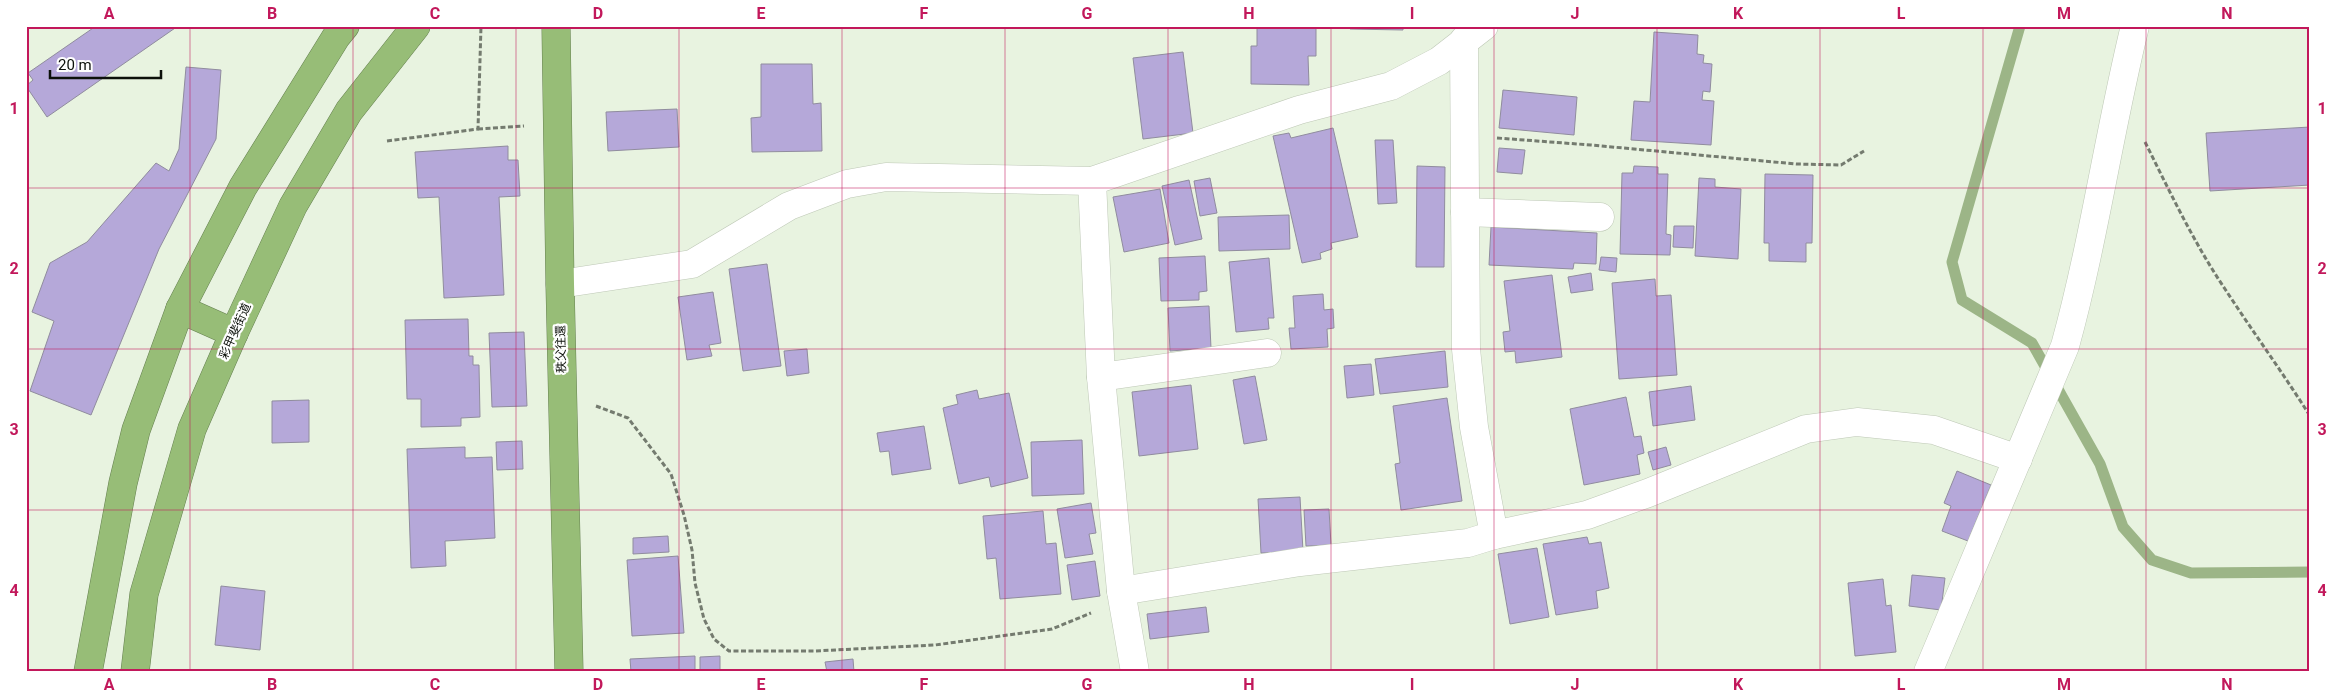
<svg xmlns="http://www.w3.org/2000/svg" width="2336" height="698" viewBox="0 0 2336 698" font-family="Roboto,'Noto Sans JP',sans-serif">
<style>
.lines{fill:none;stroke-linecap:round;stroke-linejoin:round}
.stream{stroke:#9cb587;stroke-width:11}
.building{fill:#b5a8d9;stroke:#908c9e}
.minor-casing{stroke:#bec8b6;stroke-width:29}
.highway-casing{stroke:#668051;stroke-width:29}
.path{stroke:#747b6f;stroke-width:3;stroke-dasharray:5 2.5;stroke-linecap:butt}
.minor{stroke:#fff;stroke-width:28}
.highway{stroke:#97bd77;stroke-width:28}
.grid{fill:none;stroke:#c2185b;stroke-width:1;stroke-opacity:0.55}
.labels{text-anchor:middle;stroke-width:4.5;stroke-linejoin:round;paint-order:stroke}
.street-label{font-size:12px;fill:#0c100a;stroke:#fff}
.neatline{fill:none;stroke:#c2185b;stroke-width:2}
.grid-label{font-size:16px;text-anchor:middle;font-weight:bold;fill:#c2185b}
</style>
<rect width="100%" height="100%" fill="#e8f3e0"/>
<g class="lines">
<path class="stream" d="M2020,26l-68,236 10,38 70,43 68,121 23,63 29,33 39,13 119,-1"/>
</g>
<g class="building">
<path d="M96,26h82l-131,91 -21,-31 7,-6 -5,-7z"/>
<path d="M1257,26h59v30h-8l1,29 -58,-1v-38h6z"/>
<path d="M1350,26h53v4l-53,-1z"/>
<path d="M1654,32l44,3 -1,19 7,1 -1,8 9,1 -2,28 -7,-1 -1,9 12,1 -3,44 -80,-5 3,-39 16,1z"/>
<path d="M1183,52l10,81 -50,6 -10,-81z"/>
<path d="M761,64h51l1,40 8,-1 1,48 -70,1 -1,-34 10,-1z"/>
<path d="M186,67l35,3 -5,69 -57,110 -68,166 -61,-24 24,-70 -22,-9 18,-49 37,-21 69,-79 13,8 10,-22z"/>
<path d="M1503,90l74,7 -3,38 -75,-7z"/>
<path d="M677,109l2,38 -71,4 -2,-39z"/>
<path d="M2310,127v58l-100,6 -4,-58z"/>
<path d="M1333,128l25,109 -27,6 1,6 -12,4 1,6 -19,4 -29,-127 16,-3 2,5z"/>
<path d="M1375,140h18l4,63 -19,1z"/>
<path d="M508,146v14h10l2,36 -21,1 5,98 -60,3 -5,-101 -21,1 -3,-46z"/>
<path d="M1499,148l26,2 -3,24 -25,-2z"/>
<path d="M1417,166l28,1 -1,100h-28z"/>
<path d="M1634,166l24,1v7h10l-2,60 5,1 -1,20 -50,-1 2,-81h11z"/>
<path d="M1765,174l48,1 -1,68h-6v19l-37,-1v-18h-5z"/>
<path d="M1210,178l7,35 -17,3 -6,-35z"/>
<path d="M1699,178l16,1v8l26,2 -3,70 -43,-3z"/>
<path d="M1189,180l13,59 -27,6 -13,-59z"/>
<path d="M1160,189l9,54 -45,9 -11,-55z"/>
<path d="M1289,215l1,34 -71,2 -1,-34z"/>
<path d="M1674,226h20l-1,22 -20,-1z"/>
<path d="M1491,227l106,6 -1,31 -22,-1 -1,6 -84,-4z"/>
<path d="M1205,256l2,35 -8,1v8l-38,1 -2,-43z"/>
<path d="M1601,257l16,1 -1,14 -17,-2z"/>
<path d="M1269,258l5,60h-6l1,11 -33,3 -7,-70z"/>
<path d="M767,264l14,102 -38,5 -14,-102z"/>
<path d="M1591,273l2,17 -22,3 -3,-16z"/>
<path d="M1552,275l10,82 -46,6 -1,-12 -10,1 -2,-20 7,-1 -6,-50z"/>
<path d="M1655,279l1,17 15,-1 6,80 -58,4 -7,-96z"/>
<path d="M713,292l8,51 -12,2 3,11 -25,4 -9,-63z"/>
<path d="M1323,294l1,16 9,-1 1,19 -7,1 1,18 -37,2 -2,-21h6l-2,-32z"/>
<path d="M1209,306l2,42 -41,3 -2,-43z"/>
<path d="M468,319l1,37h4v9h6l1,52 -19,1v8l-40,1v-28h-14l-2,-79z"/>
<path d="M524,332l3,74 -35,1 -3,-74z"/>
<path d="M807,349l2,24 -22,3 -3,-25z"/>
<path d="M1445,351l3,36 -68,7 -5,-35z"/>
<path d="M1371,364l3,31 -27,3 -3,-32z"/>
<path d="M1255,376l12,64 -23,4 -11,-64z"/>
<path d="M1191,385l7,64 -59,7 -7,-64z"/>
<path d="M1691,386l4,34 -42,6 -4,-34z"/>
<path d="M977,390l2,9 30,-6 19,85 -37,9 -2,-10 -30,7 -16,-76 15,-4 -2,-9z"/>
<path d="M1626,397l8,40 7,-1 3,17 -7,2 3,19 -56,11 -14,-76z"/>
<path d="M1447,398l15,103 -61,9 -6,-46 5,-1 -7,-57z"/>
<path d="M309,400v42l-37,1v-42z"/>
<path d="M924,426l7,43 -39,6 -3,-24 -9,1 -3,-19z"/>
<path d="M1082,440l2,54 -52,2 -1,-54z"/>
<path d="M522,441l1,28 -26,1 -1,-28z"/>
<path d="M465,447v11l27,-1 3,81 -50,3 1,25 -35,2 -4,-119z"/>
<path d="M1666,447l5,18 -18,5 -5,-18z"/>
<path d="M1957,471l34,14 -23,56 -26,-10 9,-25 -7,-3z"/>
<path d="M1300,497l3,54 -42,2 -3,-54z"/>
<path d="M1091,503l5,30 -7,1 4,20 -28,4 -8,-49z"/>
<path d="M1329,509l2,36 -25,1 -2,-36z"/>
<path d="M1043,511l3,33 10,-1 5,51 -61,5 -4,-41 -9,1 -4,-43z"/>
<path d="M668,536l1,16 -36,2v-16z"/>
<path d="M1587,537l2,7 12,-2 8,46 -13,3 2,17 -42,7 -13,-71z"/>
<path d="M1537,548l12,69 -39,7 -12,-70z"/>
<path d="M678,556l6,77 -52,3 -5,-76z"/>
<path d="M1095,561l5,35 -28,4 -5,-35z"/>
<path d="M1912,575l33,3 -4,32 -32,-4z"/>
<path d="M1883,579l3,27 5,-1 5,47 -41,4 -7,-73z"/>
<path d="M221,586l44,5 -5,59 -45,-5z"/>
<path d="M1206,607l3,25 -59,7 -3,-25z"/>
<path d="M695,656v16h-64l-1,-13z"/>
<path d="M720,656v16h-20v-15z"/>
<path d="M853,659l1,13h-27l-2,-10z"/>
</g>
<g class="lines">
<defs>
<g id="minor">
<path d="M1464,40l2,309 8,78 20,108 93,-20 61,-22 158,-64 51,-7 77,8 84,29"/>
<path d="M1092,181l9,196 20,214 14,81"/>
<path d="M1465,212l135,5"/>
<path d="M560,284l132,-20 97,-58 58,-22 39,-7 206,4 207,-71 92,-24 48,-25 45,-35"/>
<path d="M1101,377l166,-24"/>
<path d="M1121,591l179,-29 168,-19 26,-8"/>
<path d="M1928,672l137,-326c29,-105 44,-214 70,-320"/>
</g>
<g id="highway">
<path d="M556,26l4,258 9,388"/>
<path d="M180,309l54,24"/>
<path d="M88,672l35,-189 13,-53 44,-121 63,-122 93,-150 9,-11"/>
<path d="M135,672l9,-78 48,-165 42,-96 59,-127 56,-95 67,-85"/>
</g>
</defs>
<use href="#minor" class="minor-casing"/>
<use href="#highway" class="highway-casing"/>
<g class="path">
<path d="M478,129l46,-3"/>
<path d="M1497,138l94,7 205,19 45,1 23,-14"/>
<path d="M387,141l91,-12 3,-103"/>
<path d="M2145,142c25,50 49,101 80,147 28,43 58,84 85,127"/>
<path d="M596,406l32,12 43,56 13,41 8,35 3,33 9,36 10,20 15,12h85l121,-6 117,-16 39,-16"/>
</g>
<use href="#minor" class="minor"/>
<use href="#highway" class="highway"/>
</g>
<path class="grid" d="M190,26v646M353,26v646M516,26v646M679,26v646M842,26v646M1005,26v646M1168,26v646M1331,26v646M1494,26v646M1657,26v646M1820,26v646M1983,26v646M2146,26v646M26,188h2284M26,349h2284M26,510h2284"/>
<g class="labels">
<g class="street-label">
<text transform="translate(235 331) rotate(-66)" y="4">彩甲斐街道</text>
<text transform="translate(561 349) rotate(-91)" y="4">秩父往還</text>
</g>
</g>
<rect width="2336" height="698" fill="none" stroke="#ffffff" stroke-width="55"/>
<path d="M50 70v8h111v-8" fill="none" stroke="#0c100a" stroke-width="2.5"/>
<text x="58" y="70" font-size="15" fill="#0c100a" stroke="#ffffff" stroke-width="4" paint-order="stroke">20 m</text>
<rect x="28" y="28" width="2280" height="642" class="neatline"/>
<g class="grid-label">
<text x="109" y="19">A</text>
<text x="272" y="19">B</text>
<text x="435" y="19">C</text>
<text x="598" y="19">D</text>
<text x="761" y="19">E</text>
<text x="924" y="19">F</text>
<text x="1087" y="19">G</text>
<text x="1249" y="19">H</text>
<text x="1412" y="19">I</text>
<text x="1575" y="19">J</text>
<text x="1738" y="19">K</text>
<text x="1901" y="19">L</text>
<text x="2064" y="19">M</text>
<text x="2227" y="19">N</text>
<text x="14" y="114">1</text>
<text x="2322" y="114">1</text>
<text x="14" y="274">2</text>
<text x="2322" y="274">2</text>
<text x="14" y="435">3</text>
<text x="2322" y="435">3</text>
<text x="14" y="596">4</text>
<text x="2322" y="596">4</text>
<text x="109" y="690">A</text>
<text x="272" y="690">B</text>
<text x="435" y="690">C</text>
<text x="598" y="690">D</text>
<text x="761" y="690">E</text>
<text x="924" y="690">F</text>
<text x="1087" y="690">G</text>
<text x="1249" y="690">H</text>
<text x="1412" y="690">I</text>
<text x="1575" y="690">J</text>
<text x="1738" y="690">K</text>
<text x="1901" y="690">L</text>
<text x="2064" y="690">M</text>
<text x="2227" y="690">N</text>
</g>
</svg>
